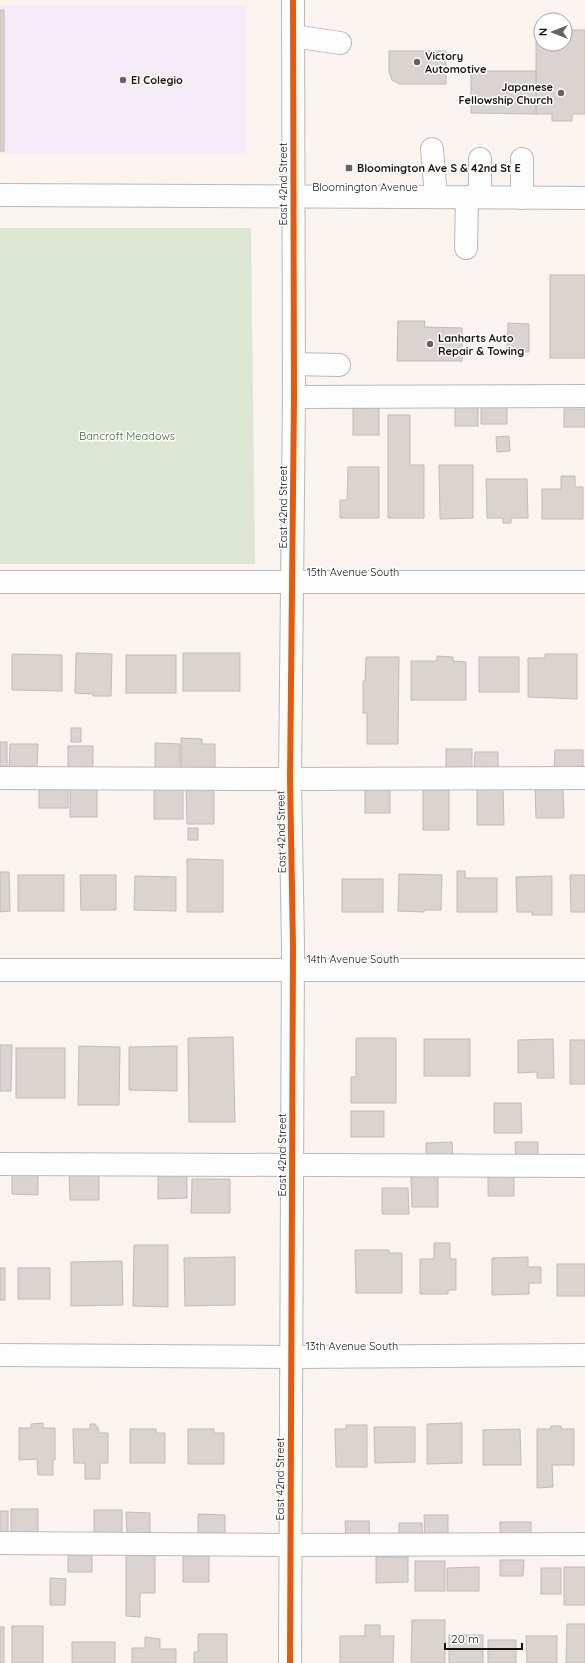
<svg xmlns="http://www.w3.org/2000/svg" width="585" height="1663" viewBox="0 0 585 1663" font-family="Quicksand,sans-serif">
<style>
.education{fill:#f5ebf6}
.green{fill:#dce6d2}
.building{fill:#dbd3d0;stroke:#c2bab8}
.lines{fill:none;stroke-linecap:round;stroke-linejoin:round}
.minor-casing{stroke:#beb6b3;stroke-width:24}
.minor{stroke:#fefdfd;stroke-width:22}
.cycleway-casing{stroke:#fff;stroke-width:8}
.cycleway{stroke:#e8590c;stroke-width:6}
.poi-dot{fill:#69615d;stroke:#fff;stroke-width:1.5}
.labels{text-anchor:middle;stroke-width:3;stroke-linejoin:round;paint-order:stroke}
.poi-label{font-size:11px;font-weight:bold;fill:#1b120e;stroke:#fff;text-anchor:start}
.street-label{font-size:11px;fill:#1b120e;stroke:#fff}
.park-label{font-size:11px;fill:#3a5f24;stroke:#fff}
</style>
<rect width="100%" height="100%" fill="#faf3f0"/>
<rect class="education" x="0" y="6" width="246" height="147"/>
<path class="green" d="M0,228h251l4,336h-255z"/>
<g class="building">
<rect x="0" y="10" width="4" height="141"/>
<path d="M536,30h5v14h24v-14h20v84h-13v7h-20v-7h-16z"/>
<path d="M389,51h57v33h-47l-7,-4 -3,-8z"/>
<path d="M471,71h65v43l-65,-1z"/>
<rect x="550" y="275" width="35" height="83"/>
<path d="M398,321h27l-1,6 38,1v33h-65z"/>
<path d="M508,323l21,1v28h-22z"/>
<rect x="455" y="406" width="23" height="20"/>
<path d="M507,406v18h-26v-17z"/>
<rect x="353" y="408" width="26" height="27"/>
<rect x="564" y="409" width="21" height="18"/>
<path d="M388,415h22v50h14v53h-36z"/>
<path d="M509,436l1,15 -13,1 -1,-15z"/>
<path d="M439,465h34v53l-33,1z"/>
<path d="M348,467h31v51h-39v-18h7z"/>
<path d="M561,476h14v11h8v32h-41v-30h19z"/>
<path d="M486,479h41l1,39h-17v5h-8v-5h-16z"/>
<path d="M76,653l36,1 -1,42h-18v-2l-18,-1z"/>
<rect x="183" y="653" width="57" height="38"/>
<path d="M12,654l50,1v36l-50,-1z"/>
<path d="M545,654h32v45l-49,-2v-39h17z"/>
<rect x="126" y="655" width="50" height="38"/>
<path d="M437,656l16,1v4l13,1v38h-55v-39h26z"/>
<path d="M366,657h33l-1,87h-31v-31h-4v-32h2z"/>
<rect x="479" y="657" width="40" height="35"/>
<rect x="71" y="728" width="10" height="14"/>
<path d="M181,738l21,1v5h13v26h-34z"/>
<rect x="0" y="742" width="7" height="27"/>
<path d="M155,743l25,1v26h-25z"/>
<path d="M10,744h28l-1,25h-28z"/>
<rect x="68" y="746" width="25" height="23"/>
<rect x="446" y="749" width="26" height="21"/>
<path d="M555,750h28v21h-29z"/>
<path d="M475,752h23v20h-24z"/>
<path d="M186,788h28v36h-27z"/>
<path d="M535,788h28l1,30h-28z"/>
<rect x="39" y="789" width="29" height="19"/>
<rect x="70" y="789" width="27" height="28"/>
<rect x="154" y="789" width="29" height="30"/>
<rect x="365" y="789" width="25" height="24"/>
<path d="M477,789h26l1,36h-27z"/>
<rect x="423" y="790" width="26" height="40"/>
<rect x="188" y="828" width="10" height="12"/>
<path d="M187,859l36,1v52h-36z"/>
<path d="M457,871h8v7h32v34h-40z"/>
<path d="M0,872h9l1,39 -10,1z"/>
<path d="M399,874l43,1 -1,35h-17v2l-26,-1z"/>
<rect x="18" y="875" width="46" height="36"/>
<path d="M80,875h36v35h-35z"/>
<path d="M570,875h15v37h-14z"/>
<path d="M135,876l41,1v34l-42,-1z"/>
<path d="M552,876v39h-20v-3h-15l-1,-35z"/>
<rect x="342" y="879" width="41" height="33"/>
<path d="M233,1037l2,85h-46l-1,-84z"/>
<path d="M356,1038h40v65h-45v-26h5z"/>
<rect x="424" y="1039" width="46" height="37"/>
<path d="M553,1039l1,39h-17v-6l-19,1v-33z"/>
<rect x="570" y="1040" width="15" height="44"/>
<path d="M0,1045h12l-1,46h-11z"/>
<path d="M79,1046l41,1 -1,58h-41z"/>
<path d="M177,1046v45l-48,-1v-43z"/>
<rect x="16" y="1048" width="49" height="50"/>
<path d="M494,1103h27l1,30h-28z"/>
<rect x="351" y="1111" width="33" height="26"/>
<path d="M452,1142l1,18h-27v-17z"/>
<path d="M515,1142h23v18h-22z"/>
<path d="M187,1170v28l-29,1v-28z"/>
<path d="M69,1173h30v27h-29z"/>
<path d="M514,1173v23h-26v-22z"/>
<path d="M12,1174h26v21l-26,-1z"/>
<path d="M411,1176h27v31h-26z"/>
<path d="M192,1179h38v34h-39z"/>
<path d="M382,1188h26l1,26h-27z"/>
<path d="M434,1243h16v16h6v31h-8v4h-28v-35h14z"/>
<path d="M134,1245h34v62l-35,-1z"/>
<path d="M355,1250h34v3h13v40h-46z"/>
<path d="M235,1257v48l-50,1 -1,-48z"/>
<path d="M528,1257v10h13v16h-12v11l-37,1v-37z"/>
<path d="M122,1261l1,44 -52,1v-44z"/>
<rect x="557" y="1264" width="28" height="32"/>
<rect x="0" y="1268" width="5" height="32"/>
<rect x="18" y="1268" width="32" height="31"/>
<path d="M43,1423v5h12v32h-2v15h-15l-1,-16 -18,1v-32h12v-4z"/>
<path d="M462,1423v40l-35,1v-40z"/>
<path d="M90,1424h6v3h2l1,6h9v30h-8v16h-15v-16h-11l-1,-34h17z"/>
<path d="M346,1425h21v42h-31l-1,-38h11z"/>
<path d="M551,1426h10v3h13v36h-22l1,22 -16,1v-59h14z"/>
<path d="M374,1427h41v35l-40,1z"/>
<path d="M130,1429h26v4h9v30h-35z"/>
<path d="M188,1429h26v4h10v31h-36z"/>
<path d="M520,1429l1,36h-38v-35z"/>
<rect x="11" y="1509" width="27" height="28"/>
<rect x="94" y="1510" width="28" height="28"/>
<rect x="0" y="1511" width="8" height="25"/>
<path d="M126,1512l24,1v25l-23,-1z"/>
<path d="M198,1514l27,1v23l-27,1z"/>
<path d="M424,1515h24v25h-23z"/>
<path d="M345,1521h24l1,16 -24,1z"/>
<rect x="500" y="1522" width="31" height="18"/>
<path d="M399,1523h23l1,17h-24z"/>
<rect x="68" y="1555" width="24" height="17"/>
<path d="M126,1555h29v38h-15v24l-14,-1z"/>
<rect x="183" y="1556" width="26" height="26"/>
<path d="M376,1557h32v25l-32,1z"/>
<path d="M500,1560h24l-1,16h-23z"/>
<rect x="415" y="1561" width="30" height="30"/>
<path d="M479,1567v24h-32v-23z"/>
<rect x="564" y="1567" width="21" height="38"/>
<rect x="541" y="1568" width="20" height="26"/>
<path d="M50,1578l16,1 -1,26h-15z"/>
<path d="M412,1620h33v43h-34z"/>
<path d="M567,1624h18v39h-19z"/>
<path d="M365,1625h15v11h14l-1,27h-53v-27h25z"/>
<rect x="12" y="1626" width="31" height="37"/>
<rect x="0" y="1627" width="4" height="36"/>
<path d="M198,1634h29v29h-33v-11h4z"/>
<rect x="449" y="1635" width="34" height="28"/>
<path d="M526,1636h31v27h-30z"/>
<path d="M145,1637l15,2v10h16v14h-44v-15h13z"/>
<rect x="488" y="1640" width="28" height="23"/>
<rect x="72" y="1642" width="43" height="21"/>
</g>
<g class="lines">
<defs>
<g id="minor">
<path d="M293,36l47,7"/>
<path d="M432,149l4,48"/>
<path d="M480,159v38"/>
<path d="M522,159v39"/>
<path d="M0,195l585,3"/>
<path d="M466,248l1,-51"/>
<path d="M294,364l45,1"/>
<path d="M294,397l291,-1"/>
<path d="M0,582h585"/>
<path d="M0,778l290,1 295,-1"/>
<path d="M0,970h585"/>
<path d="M0,1164l585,2"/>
<path d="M0,1355l291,2 294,-2"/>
<path d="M0,1543l290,2 295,-1"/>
<path d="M290,1663l3,-717 -3,-167 4,-382 -1,-397"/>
</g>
</defs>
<use href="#minor" class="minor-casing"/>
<use href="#minor" class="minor"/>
<defs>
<path id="cycleway" d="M290,1663l3,-717 -3,-167 4,-382 -1,-397"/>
</defs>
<use href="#cycleway" class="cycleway-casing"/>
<use href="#cycleway" class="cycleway"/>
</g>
<g class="poi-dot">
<circle cx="417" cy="62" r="4"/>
<circle cx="123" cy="80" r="4"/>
<circle cx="561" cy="93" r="4"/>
<rect x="345" y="164" width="8" height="8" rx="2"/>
<circle cx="430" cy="344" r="4"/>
</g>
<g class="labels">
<g class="poi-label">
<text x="425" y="60">Victory<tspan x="425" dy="13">Automotive</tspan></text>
<text x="131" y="84">El Colegio</text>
<text x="553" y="91" text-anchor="end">Japanese<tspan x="553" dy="13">Fellowship Church</tspan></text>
<text x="357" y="172">Bloomington Ave S &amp; 42nd St E</text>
<text x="438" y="342">Lanharts Auto<tspan x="438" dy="13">Repair &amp; Towing</tspan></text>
</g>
<g class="street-label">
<text transform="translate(283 184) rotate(-90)" y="4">East 42nd Street</text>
<text x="365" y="191">Bloomington Avenue</text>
<text transform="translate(283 507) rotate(-90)" y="4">East 42nd Street</text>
<text x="353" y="576">15th Avenue South</text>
<text transform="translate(281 832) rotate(-91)" y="4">East 42nd Street</text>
<text x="353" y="963">14th Avenue South</text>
<text transform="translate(282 1155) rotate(-90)" y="4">East 42nd Street</text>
<text x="352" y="1350">13th Avenue South</text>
<text transform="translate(280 1479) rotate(-90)" y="4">East 42nd Street</text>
</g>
<g class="park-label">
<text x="127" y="440">Bancroft Meadows</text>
</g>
</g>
<g transform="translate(553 32) rotate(270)"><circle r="19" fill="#ffffff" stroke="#a4a09f"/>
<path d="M0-3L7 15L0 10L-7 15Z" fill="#69615d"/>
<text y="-6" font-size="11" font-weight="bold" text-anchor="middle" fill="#1b120e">N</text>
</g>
<path d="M445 1643v6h77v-6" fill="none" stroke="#1b120e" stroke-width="2"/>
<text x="451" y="1643" font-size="12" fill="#1b120e" stroke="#ffffff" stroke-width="3" paint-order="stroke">20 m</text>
</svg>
